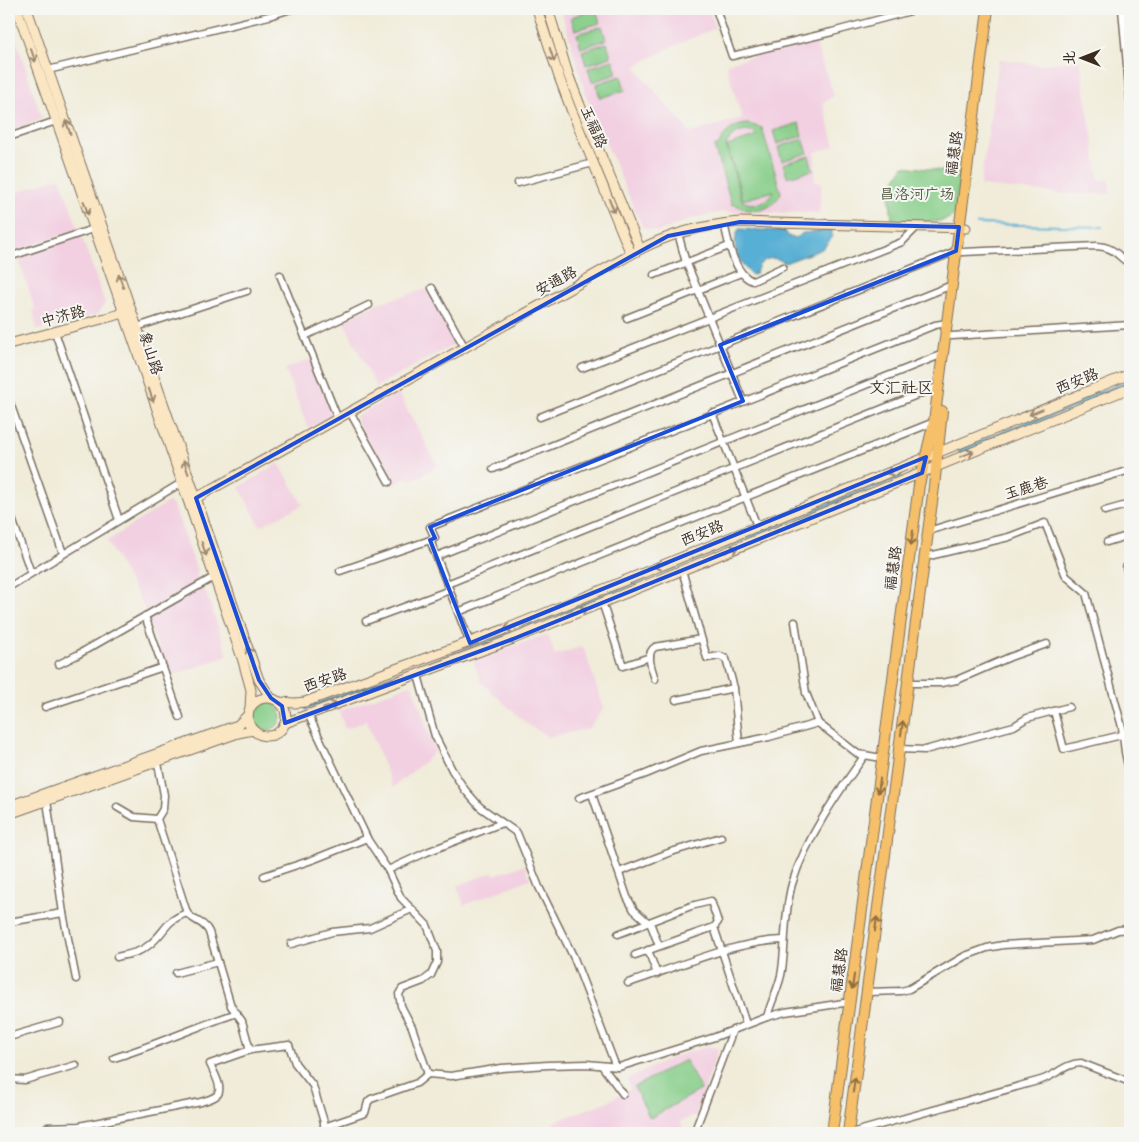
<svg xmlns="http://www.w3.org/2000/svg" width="1139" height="1142" viewBox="0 0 1139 1142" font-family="'Comic Neue','LXGW WenKai TC',sans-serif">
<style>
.built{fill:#f2cfe1}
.green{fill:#87ce89;stroke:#617c54;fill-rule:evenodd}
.water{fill:#56afd4;stroke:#486c79}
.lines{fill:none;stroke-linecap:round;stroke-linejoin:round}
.stream{stroke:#56afd4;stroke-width:2}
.street-casing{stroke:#7a6e5f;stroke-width:9}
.secondary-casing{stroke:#7a6e5f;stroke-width:11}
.primary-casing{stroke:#7a6e5f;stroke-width:12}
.street{stroke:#fff;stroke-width:6}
.secondary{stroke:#fbe6c4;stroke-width:9}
.primary{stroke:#f6c06b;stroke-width:10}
.oneway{stroke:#9b8871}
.oneway2{stroke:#8f6e41}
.marked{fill:none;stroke:#1d4ed8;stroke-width:4;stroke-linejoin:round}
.labels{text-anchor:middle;stroke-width:4;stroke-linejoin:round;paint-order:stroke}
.street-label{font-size:15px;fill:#3b2a1e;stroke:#f6f6f2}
.park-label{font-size:15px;fill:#525b3e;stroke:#f6f6f2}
.neighbourhood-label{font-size:16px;fill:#3b2a1e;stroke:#f6f6f2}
</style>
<rect width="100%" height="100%" fill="#f6f6f2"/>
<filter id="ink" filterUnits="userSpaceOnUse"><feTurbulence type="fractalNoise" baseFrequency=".02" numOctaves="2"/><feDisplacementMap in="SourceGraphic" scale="10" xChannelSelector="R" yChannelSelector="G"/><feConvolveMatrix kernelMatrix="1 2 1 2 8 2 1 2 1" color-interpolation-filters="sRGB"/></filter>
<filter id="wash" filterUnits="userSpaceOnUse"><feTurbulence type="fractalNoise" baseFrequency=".0096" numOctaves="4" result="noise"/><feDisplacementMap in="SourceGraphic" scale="20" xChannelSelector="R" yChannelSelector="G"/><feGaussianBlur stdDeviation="1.12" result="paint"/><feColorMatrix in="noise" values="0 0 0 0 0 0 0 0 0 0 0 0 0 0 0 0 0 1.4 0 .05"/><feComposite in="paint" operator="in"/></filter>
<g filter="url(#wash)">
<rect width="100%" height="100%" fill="#f0ecd9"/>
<g class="built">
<path d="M561,9h148l6,19 -46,20 -33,18 4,7 50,60 52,-15 -16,-54 88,-25 20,57 -11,7 12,43 -20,6v30h7l-3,31 -95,-1 -28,5 -38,15 -16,-5 -56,-131z"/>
<path d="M9,23h2l31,96 -33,12z"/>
<path d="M999,59l39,6 42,-5 19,120h11v14h-42l-88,-8z"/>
<path d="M60,177l18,52 -69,24v-58z"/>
<path d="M80,232l25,71 -7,11 -61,16 -4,-20 2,-1 -18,-55z"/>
<path d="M428,289l29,54 -81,44 -33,-67 35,-17z"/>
<path d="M311,359l22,57 -25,12 -23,-59z"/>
<path d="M398,393l40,73 -27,15 -3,-4 -16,9 -37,-69z"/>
<path d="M279,463l24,42 -43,21 -21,-39z"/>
<path d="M168,502l6,4 14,39 9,26v10l-2,4 -49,26 -39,-70z"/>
<path d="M199,588l7,4 22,64 -60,21 -20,-59z"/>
<path d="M548,634l7,21 28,-9 21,63 -16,20 -39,8 -22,-13 -46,-42 -8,-21z"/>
<path d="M412,684l23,68 -42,36 -27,-67 -21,8 -6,-18z"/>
<path d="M525,865l5,14 -66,26 -7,-19 36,-14 1,3z"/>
<path d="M709,1046l9,3 -22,67 -15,5 3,12h-129l1,-1 -3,-10 56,-21 22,-12 -4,-10 46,-22z"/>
</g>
<g class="green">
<path d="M596,9l4,14 -25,7 -4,-13z"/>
<path d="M602,26l4,14 -25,8 -4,-14z"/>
<path d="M607,43l4,14 -25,8 -4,-14z"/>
<path d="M613,60l4,14 -25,8 -4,-14z"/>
<path d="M621,76l4,14 -25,8 -4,-14z"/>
<path d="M799,123l3,13 -25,8 -4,-13z"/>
<path d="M748,124l14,4 19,65c-9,18 -29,23 -46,11l-3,1 -18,-58 5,-2c5,-13 15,-20 29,-21zM747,131l7,2 4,3 -31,10 16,54 31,-9c-6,12 -20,16 -32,10l-16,-56c4,-9 11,-13 21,-14z"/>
<path d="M803,139l5,14 -26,8 -4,-14z"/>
<path d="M809,156l4,14 -26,7 -4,-13z"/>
<path d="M904,166l56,7 -5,41c-9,12 -48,7 -63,7l-3,-31z"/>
<circle cx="267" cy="716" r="14"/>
<path d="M685,1060l16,30 -51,28 -16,-31z"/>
</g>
<g class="water">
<path d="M739,229l46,2 3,5 5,2 5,-1 4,-4 30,-3v8l-10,11 -37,14c-12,-9 -27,-4 -29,11l-4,1c-14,-12 -22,-29 -13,-46z"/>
<path d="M1130,379v6l-171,70 -1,-6z"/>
<path d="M902,473l-1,5 -423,170 -172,62 -1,-3 171,-62z"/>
</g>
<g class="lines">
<path class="stream" d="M977,224l125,3"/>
</g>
</g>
<g filter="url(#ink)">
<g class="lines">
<defs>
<g id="street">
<path d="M716,9l16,47 100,-24 86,-23"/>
<path d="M1122,9l8,90"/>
<path d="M48,70l221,-54 22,-7"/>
<path d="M9,137l47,-16"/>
<path d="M518,183l75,-20"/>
<path d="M724,223c4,18 10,52 29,58l30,-14"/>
<path d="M678,233l7,26 58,142"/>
<path d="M963,252l134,-6c18,1 20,10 33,18"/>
<path d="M9,257l84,-28"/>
<path d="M280,275l58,144"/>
<path d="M654,275l75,-29"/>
<path d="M432,288l33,60"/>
<path d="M627,318l114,-45"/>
<path d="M137,327l110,-36"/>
<path d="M55,332l64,188"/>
<path d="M305,336l64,-31"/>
<path d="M952,336l178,-11"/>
<path d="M582,368l320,-126 15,-15"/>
<path d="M9,400l54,153"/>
<path d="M350,412l39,70"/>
<path d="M712,413l45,113"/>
<path d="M540,417l416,-166"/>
<path d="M493,469l459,-184"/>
<path d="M9,510l22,63"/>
<path d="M1105,511l25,-7"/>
<path d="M928,531l202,-61"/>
<path d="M1107,542l23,-7"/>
<path d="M437,556l506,-202"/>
<path d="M925,557l84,-20 36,-14 21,53 20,17 36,134 3,25 5,23"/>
<path d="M1130,566l-4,1 4,15"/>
<path d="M682,570l25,88 13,-2 6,3 8,29 5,55"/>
<path d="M340,571l90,-31"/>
<path d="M447,584l492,-198"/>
<path d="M9,587l172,-104"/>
<path d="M602,602l21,64 27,-9"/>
<path d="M458,612l476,-190"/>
<path d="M145,616l35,101"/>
<path d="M366,621l84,-31"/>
<path d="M795,622l11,71 12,30"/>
<path d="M470,643l-40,-103 5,-2 -5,-11 505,-202 12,-2"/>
<path d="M59,664l18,-9 137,-78"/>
<path d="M418,675l17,61 17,34 13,20 15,17 37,26 22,54 35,71 42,109"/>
<path d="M655,679c-3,-10 -10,-26 0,-32l46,-8"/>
<path d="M908,683h33l16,-3 53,-23 37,-13"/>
<path d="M676,700l58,-12"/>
<path d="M45,707l118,-40"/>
<path d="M1054,711l10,38 66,-16"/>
<path d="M308,714l60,126 20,30 13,28 26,27 10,26v11l-6,13 -8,6 -21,8 -3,5 2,12 11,21 16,47"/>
<path d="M899,749l26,1 11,-3 78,-21 13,-8 42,-11"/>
<path d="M157,758l7,37 -1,14 -6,10 30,94c7,9 17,8 22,19l22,74 11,15 8,29"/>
<path d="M592,794l35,103 7,13 17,15 8,21"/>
<path d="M579,798l67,-24 55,-23 68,-14 49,-14 40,31 24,4"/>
<path d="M47,801l16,112 13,66"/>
<path d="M117,807l17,10 23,2"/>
<path d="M388,870l39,-18 75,-29"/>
<path d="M619,872l52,-20 50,-15"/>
<path d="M264,876l48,-16 55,-22"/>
<path d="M9,922l54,-9"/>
<path d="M618,934l73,-28 20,-5 7,21 -4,5"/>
<path d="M291,944l41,-12 38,-4 42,-19"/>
<path d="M648,950l9,24"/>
<path d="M635,955l79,-28 32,97"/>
<path d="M117,957c11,-3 23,-4 32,-12 17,-13 15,-24 38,-32"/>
<path d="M176,973l42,-11"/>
<path d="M628,983c48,-15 106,-42 156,-43"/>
<path d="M867,992l34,-1 8,-2 56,-33 22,-8 16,-3 90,-5 25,-10 12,-1"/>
<path d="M767,1017c4,-16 13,-31 15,-47 4,-29 2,-58 10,-86 14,-46 45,-90 73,-129"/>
<path d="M9,1037l51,-15"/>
<path d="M114,1058c42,-13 81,-31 123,-45"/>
<path d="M602,1066l21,28"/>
<path d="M428,1074l23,2 51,-8 46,-3 39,-1 32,3 96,-30 52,-20 18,-5 65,-10"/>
<path d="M9,1079l16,1 51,-15"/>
<path d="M47,1127l32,-1 122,-24c5,-2 12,-3 16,-7 7,-6 -4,-24 -7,-31l40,-14 39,-5 6,18 18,23 11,36v7l-4,4"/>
<path d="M324,1127l41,-14 3,-11 3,-3 46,-16 11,-9"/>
<path d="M694,1133l39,-103"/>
<path d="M851,1133l190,-53c14,-4 25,-17 40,-17l49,19"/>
</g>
<g id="secondary">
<path d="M17,9l107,304 119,348 8,29 -1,18"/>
<path d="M27,9l232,671 12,18"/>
<path d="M537,9l22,68 12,32 60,145"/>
<path d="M548,9l20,65 12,31 60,144"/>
<path d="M9,344l115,-31"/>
<path d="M196,498l441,-247c33,-18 66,-26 103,-29l226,6"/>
<circle cx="267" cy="717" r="19"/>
<path d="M279,702l16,1 10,-1 206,-75 619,-253"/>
<path d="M285,723l228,-84 617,-251"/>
<path d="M9,806l229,-81 10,-10"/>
<path d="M9,814l229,-81 15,-3"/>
</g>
<g id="primary">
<path d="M832,1133l87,-648 15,-63 54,-413"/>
<path d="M848,1133l86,-646 8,-76"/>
</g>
</defs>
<use href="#street" class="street-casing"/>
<use href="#secondary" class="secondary-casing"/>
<use href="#primary" class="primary-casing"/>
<use href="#street" class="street"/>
<use href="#secondary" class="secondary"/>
<use href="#primary" class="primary"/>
</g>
<defs><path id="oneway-shaft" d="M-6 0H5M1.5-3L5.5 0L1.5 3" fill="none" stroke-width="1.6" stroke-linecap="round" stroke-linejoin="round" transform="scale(1.25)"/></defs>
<g class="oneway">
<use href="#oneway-shaft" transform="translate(33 55) rotate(71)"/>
<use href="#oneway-shaft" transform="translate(552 55) rotate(72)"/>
<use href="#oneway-shaft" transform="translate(68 127) rotate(-109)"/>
<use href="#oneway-shaft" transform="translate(612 206) rotate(67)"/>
<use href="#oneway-shaft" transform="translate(86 208) rotate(71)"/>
<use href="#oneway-shaft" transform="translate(121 281) rotate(-109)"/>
<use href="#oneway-shaft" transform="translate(151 395) rotate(71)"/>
<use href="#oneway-shaft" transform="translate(1036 412) rotate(158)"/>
<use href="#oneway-shaft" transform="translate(967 454) rotate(-22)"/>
<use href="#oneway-shaft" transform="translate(186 467) rotate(-109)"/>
<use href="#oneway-shaft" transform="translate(893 471) rotate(158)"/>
<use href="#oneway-shaft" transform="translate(204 549) rotate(71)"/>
<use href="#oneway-shaft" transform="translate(731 550) rotate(-22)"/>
<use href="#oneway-shaft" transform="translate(661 565) rotate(158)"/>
<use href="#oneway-shaft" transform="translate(580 611) rotate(-23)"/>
<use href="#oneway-shaft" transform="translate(511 627) rotate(158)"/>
<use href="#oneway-shaft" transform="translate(250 654) rotate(-109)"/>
<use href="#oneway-shaft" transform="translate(330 706) rotate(-20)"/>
</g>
<g class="oneway2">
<use href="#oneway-shaft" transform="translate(912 538) rotate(98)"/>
<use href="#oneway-shaft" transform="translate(902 728) rotate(-82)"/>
<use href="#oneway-shaft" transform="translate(879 786) rotate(98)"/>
<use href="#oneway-shaft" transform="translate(876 924) rotate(-82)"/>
<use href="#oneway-shaft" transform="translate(853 982) rotate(98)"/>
<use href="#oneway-shaft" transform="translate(854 1085) rotate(-82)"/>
</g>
</g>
<path class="marked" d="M740,222l219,5 -3,24 -236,94 23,56 -313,126 5,11 -5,2 40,103 456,-186 -4,16 -409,166 -228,84 -3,-17 -11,-8 -12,-18 -63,-182 472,-262z"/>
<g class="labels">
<g class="street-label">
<text transform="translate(594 127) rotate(67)" y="5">玉福路</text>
<text transform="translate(954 153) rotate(-82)" y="5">福慧路</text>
<text transform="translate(556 281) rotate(-29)" y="5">安通路</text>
<text transform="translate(63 316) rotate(-15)" y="5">中济路</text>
<text transform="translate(151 353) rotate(72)" y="5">象山路</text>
<text transform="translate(1077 381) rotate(-22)" y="5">西安路</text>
<text transform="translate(1026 488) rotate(-17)" y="5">玉鹿巷</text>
<text transform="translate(702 533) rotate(-22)" y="5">西安路</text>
<text transform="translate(893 568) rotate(-82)" y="5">福慧路</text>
<text transform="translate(325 680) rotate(-19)" y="5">西安路</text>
<text transform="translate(839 970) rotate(-82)" y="5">福慧路</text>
</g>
<g class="park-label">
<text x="917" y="199">昌洛河广场</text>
</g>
<g class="neighbourhood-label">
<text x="901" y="393">文汇社区</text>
</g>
</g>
<rect width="1139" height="1142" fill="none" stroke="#f6f6f2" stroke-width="30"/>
<g transform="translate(1082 58) rotate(270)" stroke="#f6f6f2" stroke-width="4" paint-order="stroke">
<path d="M0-4L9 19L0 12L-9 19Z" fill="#3b2a1e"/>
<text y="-8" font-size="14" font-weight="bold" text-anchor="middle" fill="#3b2a1e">北</text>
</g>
</svg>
